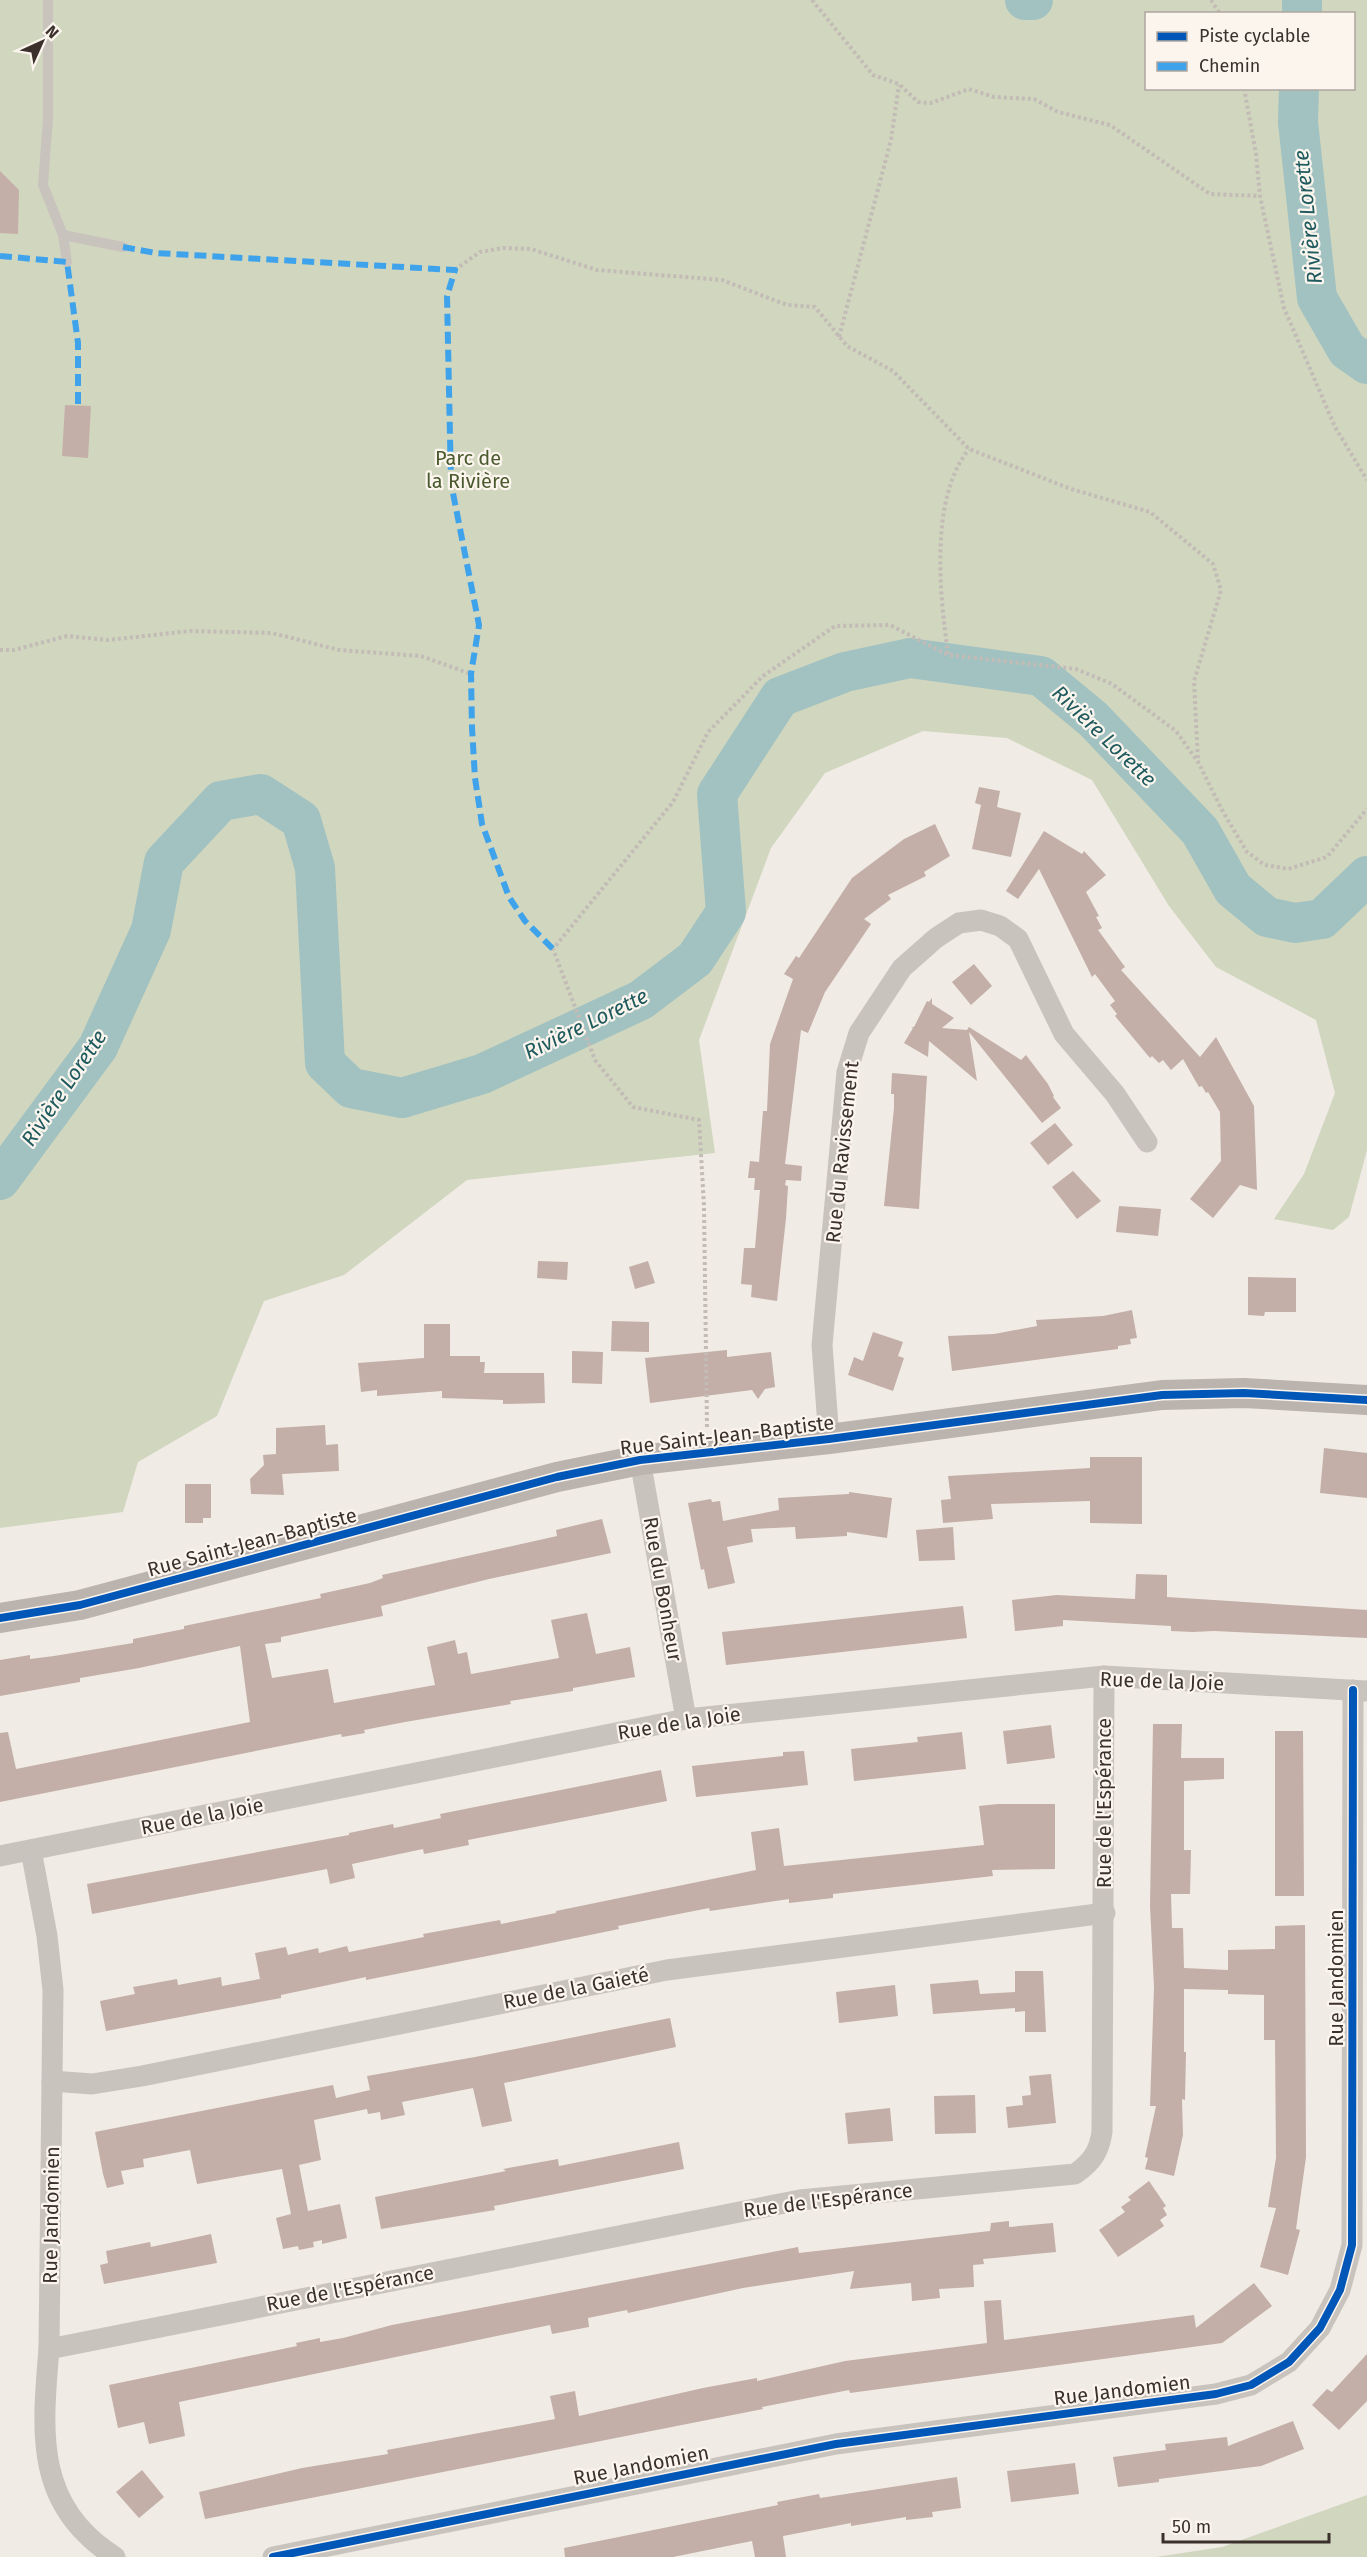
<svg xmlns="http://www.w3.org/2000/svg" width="1367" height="2557" viewBox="0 0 1367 2557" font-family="'Fira Sans',sans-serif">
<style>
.green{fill:#d1d6bf;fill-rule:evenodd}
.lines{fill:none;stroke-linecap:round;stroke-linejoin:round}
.river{stroke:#a1c2c1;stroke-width:40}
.building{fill:#c3afa7}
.path{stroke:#c2bbb6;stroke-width:4;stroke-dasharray:3 3;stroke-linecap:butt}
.lane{stroke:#c9c3be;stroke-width:10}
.street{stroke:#c9c3be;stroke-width:21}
.secondary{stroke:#bab3ae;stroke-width:30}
.quiet{stroke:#3fa3eb;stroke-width:6;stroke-dasharray:12 6;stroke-linecap:butt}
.cycleway-casing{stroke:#fbf5ee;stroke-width:11}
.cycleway{stroke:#0057b8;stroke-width:8}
.labels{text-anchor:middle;stroke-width:4.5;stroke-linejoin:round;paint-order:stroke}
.park-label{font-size:20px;fill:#4a5a2e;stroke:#fbf5ee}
.street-label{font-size:20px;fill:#3b302b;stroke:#fbf5ee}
.water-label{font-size:21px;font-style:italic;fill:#1f5a5e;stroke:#fbf5ee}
</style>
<rect width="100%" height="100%" fill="#f0ebe5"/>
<g class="green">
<path d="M0,0h1367v1150l-18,67 -16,13 -59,-11 30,-45 31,-81 -19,-73 -100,-53 -47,-61 -77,-126 -85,-42 -84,-7 -98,42 -54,75 -72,192 16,113 -248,27 -123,95 -80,26 -47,115 -79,46 -15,50 -123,16zM1146,14h208v74h-208z"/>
<path d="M1367,2495v62h-211l66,-10z"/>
</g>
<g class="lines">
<g class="river">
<path d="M1025,0h8"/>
<path d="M1302,14v-14"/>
<path d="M1299,88l-1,34 19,176 30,52 20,14"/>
<path d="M0,1180l98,-133 53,-117 13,-68 57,-61 40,-7 40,26 14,48 10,195 26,25 51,10 80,-24 159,-74 54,-41 31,-47 -9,-118 63,-97 65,-25 65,-14 131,18 52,43 107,112 33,58 34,28 28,6 27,-4 45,-43"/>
</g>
</g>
<g class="building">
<path d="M0,171l19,19 -1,44 -18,-1z"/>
<path d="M65,405l26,1 -3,52 -26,-2z"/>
<path d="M979,787l21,4 -3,16 24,6 -10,44 -39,-8 9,-44 -6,-2z"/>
<path d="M935,824l15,32 -26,16 2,4 -38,19 3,4 -27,20 7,5 -46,68 -17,41 -7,-3 -16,134 17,2 -1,15 -15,-1 -1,5 3,1 -2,32 -9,83 -26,-4 1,-12 -11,-1 3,-36h11l5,-58h-6l1,-12h-7l2,-17 9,1 4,-51h4l3,-67 23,-65 -9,-5 12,-18 3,2 53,-80 52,-39z"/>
<path d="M1044,831l38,23 2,-3 22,24 -20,17 13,24 -3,1 6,11 -4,2 27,37 -4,3 79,87 16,-20 38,69 3,84 -17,-5 -27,33 -23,-19 31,-38 -1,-49 -12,-20 -2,1 -4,-7 -3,1 -16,-28 -12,11 -8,-10 -4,3 -7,-7 -2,2 -35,-42 2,-2 -7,-9 5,-4 -20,-27 -3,3 -53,-108 -21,30 -12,-8z"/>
<path d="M974,964l18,22 -21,19 -19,-23z"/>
<path d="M932,998v6l22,14 -12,10 25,2 2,-3 52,33 5,-5 22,29 6,12 -1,1 8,11 -19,15 -73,-91 8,49 -48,-40 -1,16 -24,-14 9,-15 -2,-1h3l13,-26 2,1z"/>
<path d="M892,1073l35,3 -8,133 -35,-3 10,-98v-14h-3z"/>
<path d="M1055,1123l18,22 -25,20 -18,-22z"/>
<path d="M1073,1171l28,30 -24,18 -25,-32z"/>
<path d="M1119,1206l42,3 -3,27 -42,-4z"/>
<path d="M538,1261l30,1 -1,18 -30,-2z"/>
<path d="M648,1261l7,22 -20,6 -6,-22z"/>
<path d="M1248,1277l48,1v34h-31l-1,4 -16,-1z"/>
<path d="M1132,1310l5,28 -7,1 1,5 -13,2v3l-166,22 -4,-35 46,-2 43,-8 -1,-6 67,-4z"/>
<path d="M612,1321l37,1v30l-38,-1z"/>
<path d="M424,1324h26v32h30v6h5l-1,11h60l1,30 -42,1v-4l-61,-2v-7l-65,5v-6l-16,2 -3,-29 66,-5z"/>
<path d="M873,1332l30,10 -5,14 6,2 -11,33 -45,-16 6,-18 9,4z"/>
<path d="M727,1350v7l44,-5 4,35 -10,2 -7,10 -6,-9 -102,13 -5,-45z"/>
<path d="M572,1351l31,1 -1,32 -30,-1z"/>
<path d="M325,1425l1,20 12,-1 1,27 -57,3 2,21 -33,-1 -1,-15 14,-14 -1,-10 13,-1v-26z"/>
<path d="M1324,1448l43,5v45l-47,-5z"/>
<path d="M1090,1457h52v67l-52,-1v-22l-99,3 2,15 -50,4 -2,-23 10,-1 -3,-23 142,-8z"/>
<path d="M185,1484h26v34h-8v5h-18z"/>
<path d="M849,1492l43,6 -5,40 -40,-6v4l-51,3 -1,-12 -44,2 2,13 -26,5 8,36 -27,6 -4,-20 -3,1 -13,-67 23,-4 1,3 8,-1 3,20 56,-11 -1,-12 71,-4z"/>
<path d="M602,1519l9,34 -122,26 -108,27 2,10 -102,21v5l-16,2 7,34 56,-9 6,34 101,-18 -8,-38 28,-7 3,14 9,-2 4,22 88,-16 -8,-38 36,-7 9,41 34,-7 5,30 -62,11v3l-63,10 1,3 -106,18 -41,8 1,3 -23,4 -1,-3 -341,68v-69l8,-1 8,37 234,-47 -10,-76 -101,22 -59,10v4l-80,14v-36l30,-5v4l24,-3 79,-13v-4l51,-10v-3l137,-28 -1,-4 50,-11 13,-5 -1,-3 175,-39 -1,-6z"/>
<path d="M953,1527l2,33 -36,1 -3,-31z"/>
<path d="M1136,1574l31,1v22l200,13v28l-153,-7 -21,1 -22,-1v-5l-108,-6v6l-48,5 -3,-31 45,-5 78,4z"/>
<path d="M963,1606l4,32 -241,27 -4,-33z"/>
<path d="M1153,1724h29l-1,34h43v21l-40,2v69h7l-1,44h-19l1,34h11l1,40 44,2v-20l47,-1v-23l30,-1 1,232 -10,72 4,1 -12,45 -28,-8 16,-59 -8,-1 8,-49 -1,-118h-11v-45l-36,-1v-4l-44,-1v63h2l-1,48 -3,-1 1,36 -9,41 -29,-7 3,-11 -3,-1 11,-51h-6l4,-119 -4,-81z"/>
<path d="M1051,1725l4,33 -48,6 -4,-33z"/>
<path d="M1275,1731h28l1,165h-29z"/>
<path d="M962,1732l4,37 -112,12 -3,-32 67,-7 -1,-5z"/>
<path d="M804,1751l4,34 -112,12 -4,-31 91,-10v-4z"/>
<path d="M661,1770l6,31 -199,39 1,5 -45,9 -1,-5 -71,15 3,14 -25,6 -3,-15 -235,45 -5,-30 262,-49v-2l44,-9 1,4 47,-10 -1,-4z"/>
<path d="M998,1804h57v65l-63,1 1,6 -160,18v4l-44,5v-4l-79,12 -1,-3 -91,18 1,3 -97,20 -156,31v-3l-85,18v3l-175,33 -6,-30 35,-7 -2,-7 44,-8 1,6 43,-8 1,9 38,-7 -5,-26 31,-6 2,8 30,-7 1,5 28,-7 2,6 75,-15 -1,-3 77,-14 1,4 55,-11v-2l200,-41 -5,-38 28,-4 5,38 200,-21 -5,-39z"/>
<path d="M1015,1971h28l3,61h-21v-21l-10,1v-4l-82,6 -3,-30 48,-4 2,14 35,-2z"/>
<path d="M895,1985l3,31 -59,7 -3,-31z"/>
<path d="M670,2018l6,29 -172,36 8,38 -30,6 -9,-39 -71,14 3,13 -24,5 -1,-8 -12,2 -1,-5 -53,11 7,40 -22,5 9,46 32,-7 7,34 -25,6v-4l-9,2 1,5 -15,3 -1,-4 -15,3 -7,-31 15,-4 -9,-45 -85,15 -7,-34 -47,9 1,8 -23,4 3,13 -17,4 -4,-14 -8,-42 238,-47 3,13 34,-8 -3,-14 108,-19z"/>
<path d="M1051,2074l5,49 -48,5 -2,-21 17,-2 -1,-9 9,-1 -2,-19z"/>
<path d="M975,2095l1,38 -41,1 -1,-38z"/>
<path d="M890,2108l3,33 -45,3 -3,-31z"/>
<path d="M679,2142l5,27 -190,37 1,4 -114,19 -6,-32 131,-26 -3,-2 55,-10 1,7z"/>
<path d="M1149,2181l17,25 -3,2 4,7 -7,5 4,6 -46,31 -19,-27 26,-18 -4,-5 10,-7 -3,-3z"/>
<path d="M1009,2221v6l44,-4 3,29 -73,7 1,5 -11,1 1,22 -35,2 1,9 -28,3 -1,-18 -61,6 4,-18 -111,17 -115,25 -1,-3 -39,8 1,9 -37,7 -2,-9 -371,77 6,34 -36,8 -5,-22 -26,6 -9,-43 188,-39 -1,-3 24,-5v4l23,-4 49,-13 406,-78 1,6 191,-22 1,-8z"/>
<path d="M211,2234l6,29 -113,21 -4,-19 8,-2 -2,-12 44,-9 1,5z"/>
<path d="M1254,2283l18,23 -50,37 -372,50 -1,-3 -87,17 1,2 -558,110 -6,-27 103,-24 86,-14 -1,-4 168,-31 -5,-23 25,-5 4,25 124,-28 54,-10v3l88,-20 142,-18 -3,-42 17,-1 3,40 190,-25 2,13z"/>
<path d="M1367,2354v47l-28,29 -27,-25 15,-16 5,3z"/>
<path d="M1293,2421l11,28 -43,17 -102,13v3l-41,5 -5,-30 53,-7 -1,-6 62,-7 1,9z"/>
<path d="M1075,2463l4,31 -68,8 -4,-31z"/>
<path d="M142,2470l22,27 -25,21 -23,-26z"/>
<path d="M957,2477l4,31 -29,4 1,5 -27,3v-3l-55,9v-3l-68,13 3,21h-31l-3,-16 -79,16h-108l-1,-9 214,-43 -1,-3 42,-8 1,4z"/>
</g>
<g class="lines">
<g class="path">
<path d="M812,0l61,75 26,9 19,18 13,1 38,-14 25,8 40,2 24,13 52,13 100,69 50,2"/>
<path d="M1211,0l9,14"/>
<path d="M1244,88l12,66 4,42 24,112 51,119 32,53"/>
<path d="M455,270l25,-18 23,-4 28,1 66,21 125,10 65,25 28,2 32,39 46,25 76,78 102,40 79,23 63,52 8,26 -27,91 4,80"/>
<path d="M839,337l52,-197 8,-55"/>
<path d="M0,650h14l53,-14 41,4 82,-9 82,2 67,17 82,6 50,18"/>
<path d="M948,654c-8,-59 -19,-155 21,-205"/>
<path d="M707,1427l-3,-221 -5,-86 -66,-13 -38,-47 -42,-111 120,-147 35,-70 55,-56 72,-50 55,-1 58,30 128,14 36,15 64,47 22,31 25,50 24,40 18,13 23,4 39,-12 40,-48"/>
</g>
<g class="lane">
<path d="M48,0v118l-5,67 20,50 4,27"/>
<path d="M63,235l60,12"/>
</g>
<g class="street">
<path d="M829,1439l-7,-94 25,-273 12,-39 43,-65 34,-30 23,-15 22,-3 19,6 18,13 46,95 51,60 32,48"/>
<path d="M640,1460l46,259"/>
<path d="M31,1850l16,86 6,54 -4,359c-7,84 -15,156 66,208"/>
<path d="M0,1856l686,-137 418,-43 262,15"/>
<path d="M52,2081l40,3 50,-8 525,-106 438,-57"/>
<path d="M49,2349l751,-149 275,-26c17,-12 24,-22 27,-42l2,-456"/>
<path d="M273,2557l563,-113 380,-50 35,-9 38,-23 31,-34 20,-38 12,-45 1,-555"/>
</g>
<path class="secondary" d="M0,1618l80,-13 477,-128 83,-17 189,-21 333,-44 82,-2 123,7"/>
<g class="quiet">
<path d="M123,247l33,6 299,17 -8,26 4,187 28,142 -8,49 1,54 3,50 7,46 27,73 16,24 28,28"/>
<path d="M0,256l67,6 11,81v63"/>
</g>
<defs>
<g id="cycleway">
<path d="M0,1618l80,-13 477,-128 83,-17 189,-21 333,-44 82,-2 123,7"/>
<path d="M273,2557l563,-113 380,-50 35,-9 38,-23 31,-34 20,-38 12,-45 1,-555"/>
</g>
</defs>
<use href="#cycleway" class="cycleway-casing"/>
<use href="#cycleway" class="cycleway"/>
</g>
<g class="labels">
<g class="park-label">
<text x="468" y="465">Parc de<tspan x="468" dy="23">la Rivière</tspan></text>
</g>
<g class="street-label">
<text transform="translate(842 1152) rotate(-84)" y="7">Rue du Ravissement</text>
<text transform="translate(727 1435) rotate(-7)" y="7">Rue Saint-Jean-Baptiste</text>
<text transform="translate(252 1542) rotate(-15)" y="7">Rue Saint-Jean-Baptiste</text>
<text transform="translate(663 1589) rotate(80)" y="7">Rue du Bonheur</text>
<text transform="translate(1162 1681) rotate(2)" y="7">Rue de la Joie</text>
<text transform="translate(679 1723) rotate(-9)" y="7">Rue de la Joie</text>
<text transform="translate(1104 1803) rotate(-90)" y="7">Rue de l'Espérance</text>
<text transform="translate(202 1816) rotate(-11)" y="7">Rue de la Joie</text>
<text transform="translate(1336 1978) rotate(-90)" y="7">Rue Jandomien</text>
<text transform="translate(576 1988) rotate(-11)" y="7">Rue de la Gaieté</text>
<text transform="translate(828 2200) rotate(-7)" y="7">Rue de l'Espérance</text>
<text transform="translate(51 2215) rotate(-89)" y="7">Rue Jandomien</text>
<text transform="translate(350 2288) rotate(-11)" y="7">Rue de l'Espérance</text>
<text transform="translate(1122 2390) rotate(-7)" y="7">Rue Jandomien</text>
<text transform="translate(641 2465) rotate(-11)" y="7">Rue Jandomien</text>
</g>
<g class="water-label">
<text transform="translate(1308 217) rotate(-96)" y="7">Rivière Lorette</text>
<text transform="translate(1104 736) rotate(44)" y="7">Rivière Lorette</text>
<text transform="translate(586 1024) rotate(-26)" y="7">Rivière Lorette</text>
<text transform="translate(64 1088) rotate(-56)" y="7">Rivière Lorette</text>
</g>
</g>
<rect x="1145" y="12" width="210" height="78" fill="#fbf5ee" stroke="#aea6a0" stroke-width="1.5"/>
<rect x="1157" y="32" width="30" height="9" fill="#0057b8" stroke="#aea6a0" stroke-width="1.5"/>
<text x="1199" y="42" font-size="18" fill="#3b302b">Piste cyclable</text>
<rect x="1157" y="62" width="30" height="9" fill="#3fa3eb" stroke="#aea6a0" stroke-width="1.5"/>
<text x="1199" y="72" font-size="18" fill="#3b302b">Chemin</text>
<g transform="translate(42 42) rotate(45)" stroke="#fbf5ee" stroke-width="4.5" paint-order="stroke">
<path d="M0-4.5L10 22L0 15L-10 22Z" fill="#3b302b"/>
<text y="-9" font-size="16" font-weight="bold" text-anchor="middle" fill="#3b302b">N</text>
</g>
<path d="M1163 2533v9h166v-9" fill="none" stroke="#3b302b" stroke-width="3"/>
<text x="1172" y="2533" font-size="18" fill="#3b302b" stroke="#fbf5ee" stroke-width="4.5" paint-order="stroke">50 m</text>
</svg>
